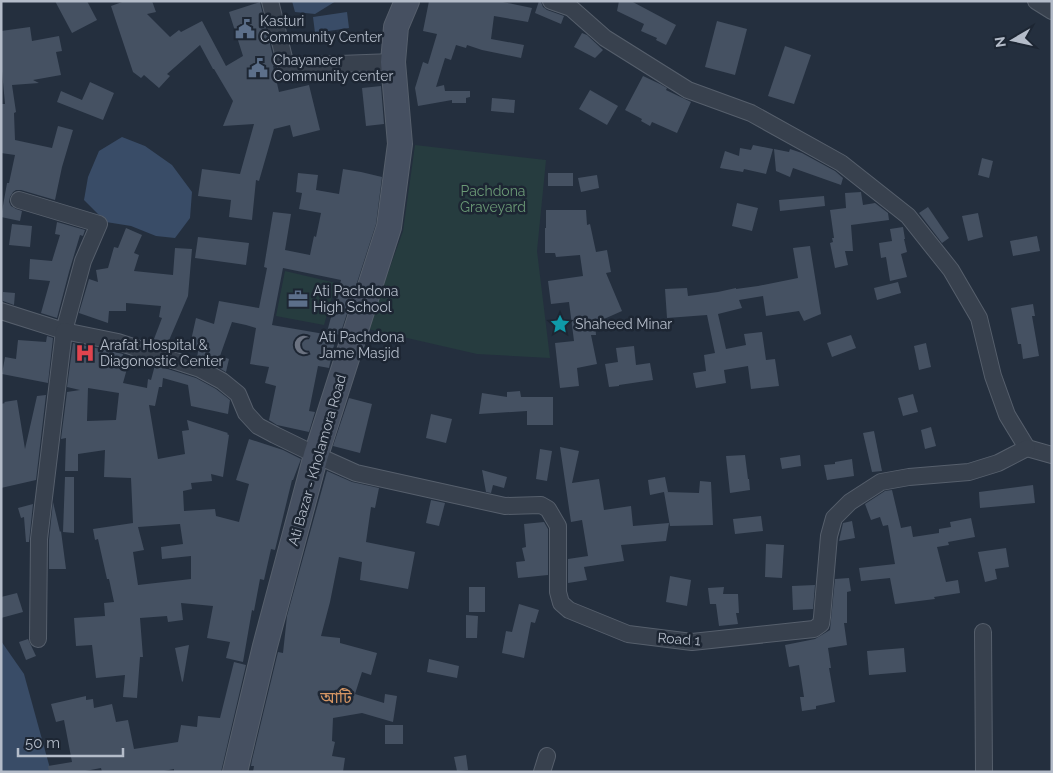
<svg xmlns="http://www.w3.org/2000/svg" width="1053" height="773" viewBox="0 0 1053 773" font-family="Raleway,'Noto Sans Bengali',sans-serif">
<style>
.green{fill:#263c3f}
.water{fill:#394c67}
.building{fill:#455162;fill-rule:evenodd}
.lines{fill:none;stroke-linecap:round;stroke-linejoin:round}
.minor-casing{stroke:#565f6c;stroke-width:18}
.secondary-casing{stroke:#565f6c;stroke-width:26}
.minor{stroke:#38414e;stroke-width:16}
.secondary{stroke:#465061;stroke-width:24}
.labels{text-anchor:middle;stroke-width:5;stroke-linejoin:round;paint-order:stroke}
.poi-label{font-size:14px;fill:#b4bcc9;stroke:#1d2633;text-anchor:start}
.park-label{font-size:14px;fill:#6b9a76;stroke:#1d2633}
.street-label{font-size:14px;fill:#b4bcc9;stroke:#1d2633}
.quarter-label{font-size:16px;fill:#d59563;stroke:#1d2633}
</style>
<rect width="100%" height="100%" fill="#242f3e"/>
<g class="green">
<path d="M415,145l131,15 -9,91 13,107 -73,-4 -109,-25 35,-98z"/>
<path d="M285,271l51,12 -12,42 -48,-9z"/>
</g>
<g class="water">
<path d="M292,1h44l-21,13 -20,-2z"/>
<path d="M347,12l2,16 -34,5 -2,-16z"/>
<path d="M122,137l23,9 27,19 20,27 -2,26 -15,20 -19,-2 -25,-10 -25,-4 -22,-22 4,-23 11,-26z"/>
<path d="M1,641l23,33 27,98h-50z"/>
</g>
<g class="building">
<path d="M55,1h32l10,19 -25,13z"/>
<path d="M125,1h27l4,11 -9,2 23,23 9,-7 2,2 21,-11 24,45 17,-10 -14,-44 31,-10 15,63 -2,1 6,26 30,-7 11,45 -27,7 -3,-12 -16,4 -15,52 -3,-1 -4,40 -23,-3 2,-17 -33,-4 4,-27 38,5 14,-50 -31,2 10,-25 -19,-32h-1l-13,-24 -33,29 3,2 -11,12 -15,-13 -3,3 -8,-6 -22,-66z"/>
<path d="M429,1h69l34,7 -4,14 -34,-6 -3,23 33,6 -3,13 -39,-8 -15,-5 -1,3 -10,-3 -5,15 -6,-2 -9,29 8,-2 1,6h25v6l-4,1v5h-14v-3l-34,6 -3,-18 8,-26 5,2 9,-30 -14,-3z"/>
<path d="M539,1l2,1 2,5 4,3 17,6 -3,8 -26,-11z"/>
<path d="M619,1h12l45,24 -10,20 -10,-5 1,-2 -16,-7 3,-7 -27,-13z"/>
<path d="M717,21l30,8 -12,46 -30,-8z"/>
<path d="M30,27l2,14 27,-5 3,15 -6,1 5,23 -28,5 6,3 -27,2 4,27 -2,1 1,27 37,8 6,-22 15,4 -11,37 -7,33 -34,-10h-5l-3,2 -3,5 -1,5 2,4 5,3 6,2 -2,10 -19,-4 6,-34h2l6,-28 -14,-2 1,-21 -1,-28h4l-4,-44v-29z"/>
<path d="M582,33l5,2 16,15 -8,8 -21,-11z"/>
<path d="M785,46l26,9 -17,49 -26,-8z"/>
<path d="M643,76l17,8 7,4 -1,2 25,12 -14,31 -25,-11 -2,4 -9,-5 1,-2 -17,-9z"/>
<path d="M90,82l24,11 -11,27 -46,-18 4,-11 21,9z"/>
<path d="M381,86l3,38 -18,2 -4,-38z"/>
<path d="M590,90l28,16 -11,19 -28,-16z"/>
<path d="M492,98l23,2 -1,13 -23,-2z"/>
<path d="M753,145l20,4 -7,25 -22,-5 -1,3 -23,-4 5,-17 14,5 1,-8 11,2z"/>
<path d="M774,149l15,3 1,-3 12,4 33,18 8,7 -2,7 -48,-17 -3,9 -14,-6z"/>
<path d="M982,158l11,3 -4,17 -11,-3z"/>
<path d="M343,169l18,3 21,5 -6,47 -36,111 -13,-3 14,-52 -58,-12 -11,57 64,11 -7,32 -11,-2 -9,45 6,1 -6,20 -32,-7 -8,-5 7,-34 -11,-3 4,-16 -19,-3 6,-36 -10,-3 -14,-3 -12,34 9,3 -3,13 -21,-12 -8,-3 2,-10 -9,-2 6,-27 18,6 5,-23 40,7 8,-40 -3,-1 9,-55 18,2 -6,36 25,5 4,-19 2,1 5,-24 -22,-4 3,-16 -6,-1 2,-19 20,2 -2,15 23,4z"/>
<rect x="548" y="173" width="25" height="13"/>
<path d="M597,175l2,13 -18,4 -3,-14z"/>
<path d="M861,192l2,13 12,-2 13,10 1,7 -38,5 2,26h-8l3,14 -13,3 -5,-25 3,-1 -1,-4h2l-4,-28 16,-2 -1,-15z"/>
<path d="M824,196l1,10 -45,5 -1,-11z"/>
<path d="M737,203l21,5 -6,23 -20,-5z"/>
<path d="M928,207l21,31 -7,5 -23,-30z"/>
<path d="M546,210h40l1,15 3,-1 6,28 11,-2 4,22 -5,1 16,38 -27,12 1,12h-5l6,29 -20,4 2,18 -19,2 -5,-45 19,-2 -5,-39 -18,2 -3,-23 35,-5 -3,-21 -24,2 -1,-4h-10v-25h1z"/>
<path d="M978,213l5,24 -15,4 -6,-25z"/>
<path d="M57,222l28,8 -2,6 -3,-1 -11,37 -12,46 -16,-5 9,-32 -21,-2 1,-20 22,2 8,-26 -5,-1z"/>
<path d="M12,224l20,2 -2,21 -21,-2z"/>
<path d="M903,227l2,12h-1l3,13 -6,2 6,23 -17,4 -4,-24 -5,1 -2,-15 13,-2 -2,-12z"/>
<path d="M126,228l16,7 -8,18 5,2 -5,16 39,4 2,-27 17,1 -4,47 -21,49 -13,-6 8,-21 -3,-1 2,-11 -35,-3v8h-17l-1,12 -29,-10 10,-34 9,3 -2,-12 12,-2 6,-21 4,1z"/>
<path d="M1037,236l3,15 -27,5 -3,-15z"/>
<path d="M198,237l51,6 -3,22 -51,-7z"/>
<path d="M810,246l11,68 -17,7 -5,-10 -33,5 -3,-20 -24,4 3,8 -24,6 8,35 20,-4 -2,-11 18,-2 4,28 9,-1 4,27 -28,3 -3,-23 -24,4 2,13 -30,5 -3,-15 13,-2 -2,-16 11,-2 -8,-38 -40,3 -2,-29 22,-1 1,8 30,-4 18,-4v1l22,-3 40,-8 -5,-30z"/>
<path d="M898,282l3,11 -24,7 -3,-12z"/>
<path d="M3,292l12,1 -1,12 -11,-4z"/>
<path d="M1033,304l2,12h-3l7,40 -16,3 -2,-15h-3l-7,-36z"/>
<path d="M851,335l5,13 -24,9 -5,-14z"/>
<path d="M47,336l6,2 -5,45 -46,-9 3,-17 11,2 2,-19 28,2z"/>
<path d="M73,343l50,11 -2,10 7,1 -5,18 24,5 1,-9 3,1 4,-15 41,13 20,11 14,11 -2,14 -37,-8 -3,-21 -25,-7 -1,9h-3l-4,19 -6,-1 9,54 27,-5 -3,-23 7,-1 -2,-10 41,13 -1,1 2,1 -6,42 -12,-3 1,7 -21,2 1,6 -9,2 1,20 31,-2 1,7 23,6 10,-38 -13,-4 13,-41 34,11 18,9 -8,21h-1l-17,70 -4,-1 -7,31 -4,-1 -6,32 -2,-1 -9,52 -17,-4 4,-16 -23,-4 6,-32 -32,-3 2,17 -15,2 -1,-6 -27,2 3,39h-3l-3,41 -14,-1 2,-22 -29,3 -4,-33 -16,1 -2,-28 31,-2 -1,-13 10,-1 -5,-23h-2l-9,-40 -3,1 -2,-11 40,-6 -2,-45 -27,-1 1,-27 -27,4v17h-13l1,-33 -5,1 6,-47 13,-2 -13,-3zM88,388l31,5 -3,27 -29,1zM180,524l3,20 -22,3 1,12 29,-3v23l-53,6 -5,-33 11,-2 -6,-23z"/>
<path d="M926,343l5,24 -12,3 -5,-24z"/>
<path d="M634,346l2,19 14,-2 3,17 -34,5v1l-10,1 -4,-23 13,-2 -2,-14z"/>
<path d="M520,391l1,6h32v28h-26v-14l-48,3 3,-21 25,4v-5z"/>
<path d="M913,394l5,18 -15,4 -5,-18z"/>
<path d="M46,395l-10,85 -35,8v-84l4,-1 -1,-1 13,-2 8,49 12,-53z"/>
<path d="M349,398l23,6 -12,49 -27,-7z"/>
<path d="M431,414l21,5 -6,24 -20,-5z"/>
<path d="M931,427l5,19 -11,3 -4,-19z"/>
<path d="M874,431l8,40 -10,1 -9,-39z"/>
<path d="M560,447l19,4 -7,32 27,-4 5,31 27,-4 2,20 36,-3 -3,18 -45,4 3,16 -40,6 3,13 -19,3v-24l20,-3 -6,-36 -11,2z"/>
<path d="M540,449l12,2 -5,30 -11,-2z"/>
<path d="M745,455l3,24h1l1,11 -20,3 -4,-37z"/>
<path d="M800,455l1,11 -19,3 -2,-11z"/>
<path d="M852,459l2,17 -27,4 -3,-15 11,-1v-2z"/>
<path d="M482,470l25,7 -3,11 -11,-3 -2,8 -5,-1z"/>
<path d="M327,471l25,11 27,6 -4,20 -4,-1 -5,35 49,10 -7,37 -48,-9 2,-18 -23,-5 -9,45 -9,34 19,2v5l37,10 -6,22 -9,-3 -7,22 29,9 1,-9 12,2 -4,26 -31,-9 -29,5 -1,23 3,1 -3,14 13,2 -2,14h-90l1,-6h-3l1,-6 26,-108 5,1 4,-37z"/>
<path d="M65,477h9v56l-11,-1z"/>
<path d="M665,477l3,15h-3l34,1 1,-12 11,1 2,43 -43,1 -6,-34 -14,3 -2,-15z"/>
<path d="M1033,485l2,18 -55,5 -1,-16z"/>
<path d="M892,490l9,38 10,-2 2,11 26,-4v-4l12,-2 -1,-5 21,-4 4,19 -27,5 1,3 -12,2 9,35 12,-2 2,13 -26,4 1,2 -40,5 -5,-26 -29,3 -2,-13 36,-4 -7,-39 -5,1 -3,-9 -9,3 -6,-16 20,-13z"/>
<path d="M431,500l14,3 -6,23 -13,-3z"/>
<path d="M53,502l7,30 1,-1 5,38h-17v-29z"/>
<path d="M33,504l-4,38h-3l-2,-25 -3,1 -3,-10z"/>
<path d="M761,516l2,15 -28,3 -2,-15z"/>
<path d="M852,521l3,17 -16,3 4,-18z"/>
<path d="M544,522l4,7v46l-30,3 -2,-16 9,-1 -3,-13 4,-1 -2,-23z"/>
<path d="M766,544l18,1 -2,33 -17,-1z"/>
<path d="M1006,548l3,19 -14,2 2,10 -12,3 -7,-30z"/>
<path d="M670,576l21,4 -4,26 -21,-4z"/>
<path d="M849,578l2,13 -4,1v31h-3l3,22 -19,3 3,20h-2l6,34 -19,4v3l-14,2 -2,-14h4l-5,-32 -10,2 -4,-22 30,-6 15,-9 5,-51z"/>
<path d="M815,585l-2,24 -20,1 -1,-24z"/>
<rect x="469" y="587" width="16" height="25"/>
<path d="M724,587l-1,7h15l1,19h-3l2,11 -19,2 -3,-22h-6l-2,-16z"/>
<path d="M17,593l6,19 -22,6v-21z"/>
<path d="M519,604l20,6 -4,13 -4,-1 -7,36 -22,-5 4,-22 6,1z"/>
<path d="M466,615l12,1 -1,22h-11z"/>
<path d="M28,639l8,17 -10,4 -7,-18z"/>
<path d="M189,645l-6,36 -1,1 -7,-34z"/>
<path d="M904,648l2,24 -37,3 -2,-24z"/>
<path d="M429,659l30,7 -2,12 -30,-6z"/>
<path d="M234,662l12,3 -25,107h-47v-3l-15,3h-57l-1,-4 -21,4h-31l-1,-6 24,-4 -8,-42 -8,2 -5,-18 35,-8v4l7,-1 1,9 18,-4 4,18 12,-2 6,29 44,-7 3,-17 16,2 1,-11 22,2z"/>
<rect x="385" y="725" width="18" height="19"/>
<path d="M466,755l2,15 -11,1 -3,-14z"/>
</g>
<g class="lines">
<defs>
<g id="minor">
<path d="M270,1l16,65 107,-4"/>
<path d="M551,1l20,7 34,30 83,52 63,23 90,50 67,53 43,54 28,48 14,58 14,39 20,33 25,7"/>
<path d="M1036,1l16,10"/>
<path d="M1,311l63,20 19,-70 16,-37 -80,-24"/>
<path d="M983,632l1,140"/>
<path d="M38,639l1,-100 25,-208 54,11 82,27 22,12 16,13 8,19 12,13 17,9 41,20 40,18 149,33 36,-1 7,4 10,17v66l3,11 8,7 59,24 64,8 122,-13 7,-5 1,-7 7,-81 5,-18 16,-16 31,-20 28,-5 60,-5 29,-9 29,-15"/>
<path d="M542,772l5,-16"/>
</g>
<path id="secondary" d="M235,772l30,-126 51,-191 73,-228 11,-83 -7,-82 3,-35 11,-26"/>
</defs>
<use href="#minor" class="minor-casing"/>
<use href="#secondary" class="secondary-casing"/>
<use href="#minor" class="minor"/>
<use href="#secondary" class="secondary"/>
</g>
<defs>
<symbol id="civic-bare" viewBox="-9 -9 18 18"><path d="M-.6-6.5H3V-4.5H.6V-3L4-1V1h2V6H-6V1h2V-1L-.6-3ZM-1.2 2.5V6h2.4V2.5Z" fill="#5c6f8a" stroke="#1d2633" stroke-width="2.5" paint-order="stroke"/></symbol>
<symbol id="office-bare" viewBox="-9 -9 18 18"><path d="M-6-3h4V-5.5h4V-3h4V5H-6ZM-1-4.5V-3h2v-1.5ZM-6 0V1H6V0Z" fill="#5c6f8a" stroke="#1d2633" stroke-width="2.5" paint-order="stroke"/></symbol>
<symbol id="sight-bare" viewBox="-9 -9 18 18"><path d="M0-6L1.8-2.2L6-1.7L2.9 1.2L3.7 5.4L0 3.3L-3.7 5.4L-2.9 1.2L-6-1.7L-1.8-2.2Z" fill="#0f9aa8" stroke="#1d2633" stroke-width="2.5" paint-order="stroke"/></symbol>
<symbol id="mosque-bare" viewBox="-9 -9 18 18"><path d="M3.5-4.9A6 6 0 1 0 3.5 4.9A5 5 0 1 1 3.5-4.9Z" fill="#6b7280" stroke="#1d2633" stroke-width="2.5" paint-order="stroke"/></symbol>
<symbol id="hospital-bare" viewBox="-9 -9 18 18"><path d="M-5-5h3v3.5h4V-5h3V5h-3V1.5h-4V5h-3Z" fill="#e0444e" stroke="#1d2633" stroke-width="2.5" paint-order="stroke"/></symbol>
</defs>
<g fill-rule="evenodd">
<use href="#civic-bare" x="231" y="15" width="28" height="28"/>
<use href="#civic-bare" x="244" y="54" width="28" height="28"/>
<use href="#office-bare" x="284" y="285" width="28" height="28"/>
<use href="#sight-bare" x="546" y="310" width="28" height="28"/>
<use href="#mosque-bare" x="290" y="331" width="28" height="28"/>
<use href="#hospital-bare" x="71" y="339" width="28" height="28"/>
</g>
<g class="labels">
<g class="poi-label">
<text x="260" y="26">Kasturi<tspan x="260" dy="16">Community Center</tspan></text>
<text x="273" y="65">Chayaneer<tspan x="273" dy="16">Community center</tspan></text>
<text x="313" y="296">Ati Pachdona<tspan x="313" dy="16">High School</tspan></text>
<text x="575" y="329">Shaheed Minar</text>
<text x="319" y="342">Ati Pachdona<tspan x="319" dy="16">Jame Masjid</tspan></text>
<text x="100" y="350">Arafat Hospital &amp;<tspan x="100" dy="16">Diagonostic Center</tspan></text>
</g>
<g class="park-label">
<text x="493" y="196">Pachdona<tspan x="493" dy="16">Graveyard</tspan></text>
</g>
<g class="street-label">
<text transform="translate(317 460) rotate(-74)" y="5">Ati Bazar - Kholamora Road</text>
<text transform="translate(679 639) rotate(4)" y="5">Road 1</text>
</g>
<g class="quarter-label">
<text x="336" y="703">আটি</text>
</g>
</g>
<rect width="1053" height="773" fill="none" stroke="#b4bcc9" stroke-width="5"/>
<g transform="translate(1013 40) rotate(261)" stroke="#1d2633" stroke-width="4" paint-order="stroke">
<path d="M0-4L9 19L0 12L-9 19Z" fill="#b4bcc9"/>
<text y="-8" font-size="14" font-weight="bold" text-anchor="middle" fill="#b4bcc9">N</text>
</g>
<path d="M18 748v8h105v-8" fill="none" stroke="#b4bcc9" stroke-width="2.5"/>
<text x="25" y="748" font-size="15" fill="#b4bcc9" stroke="#1d2633" stroke-width="4" paint-order="stroke">50 m</text>
</svg>
